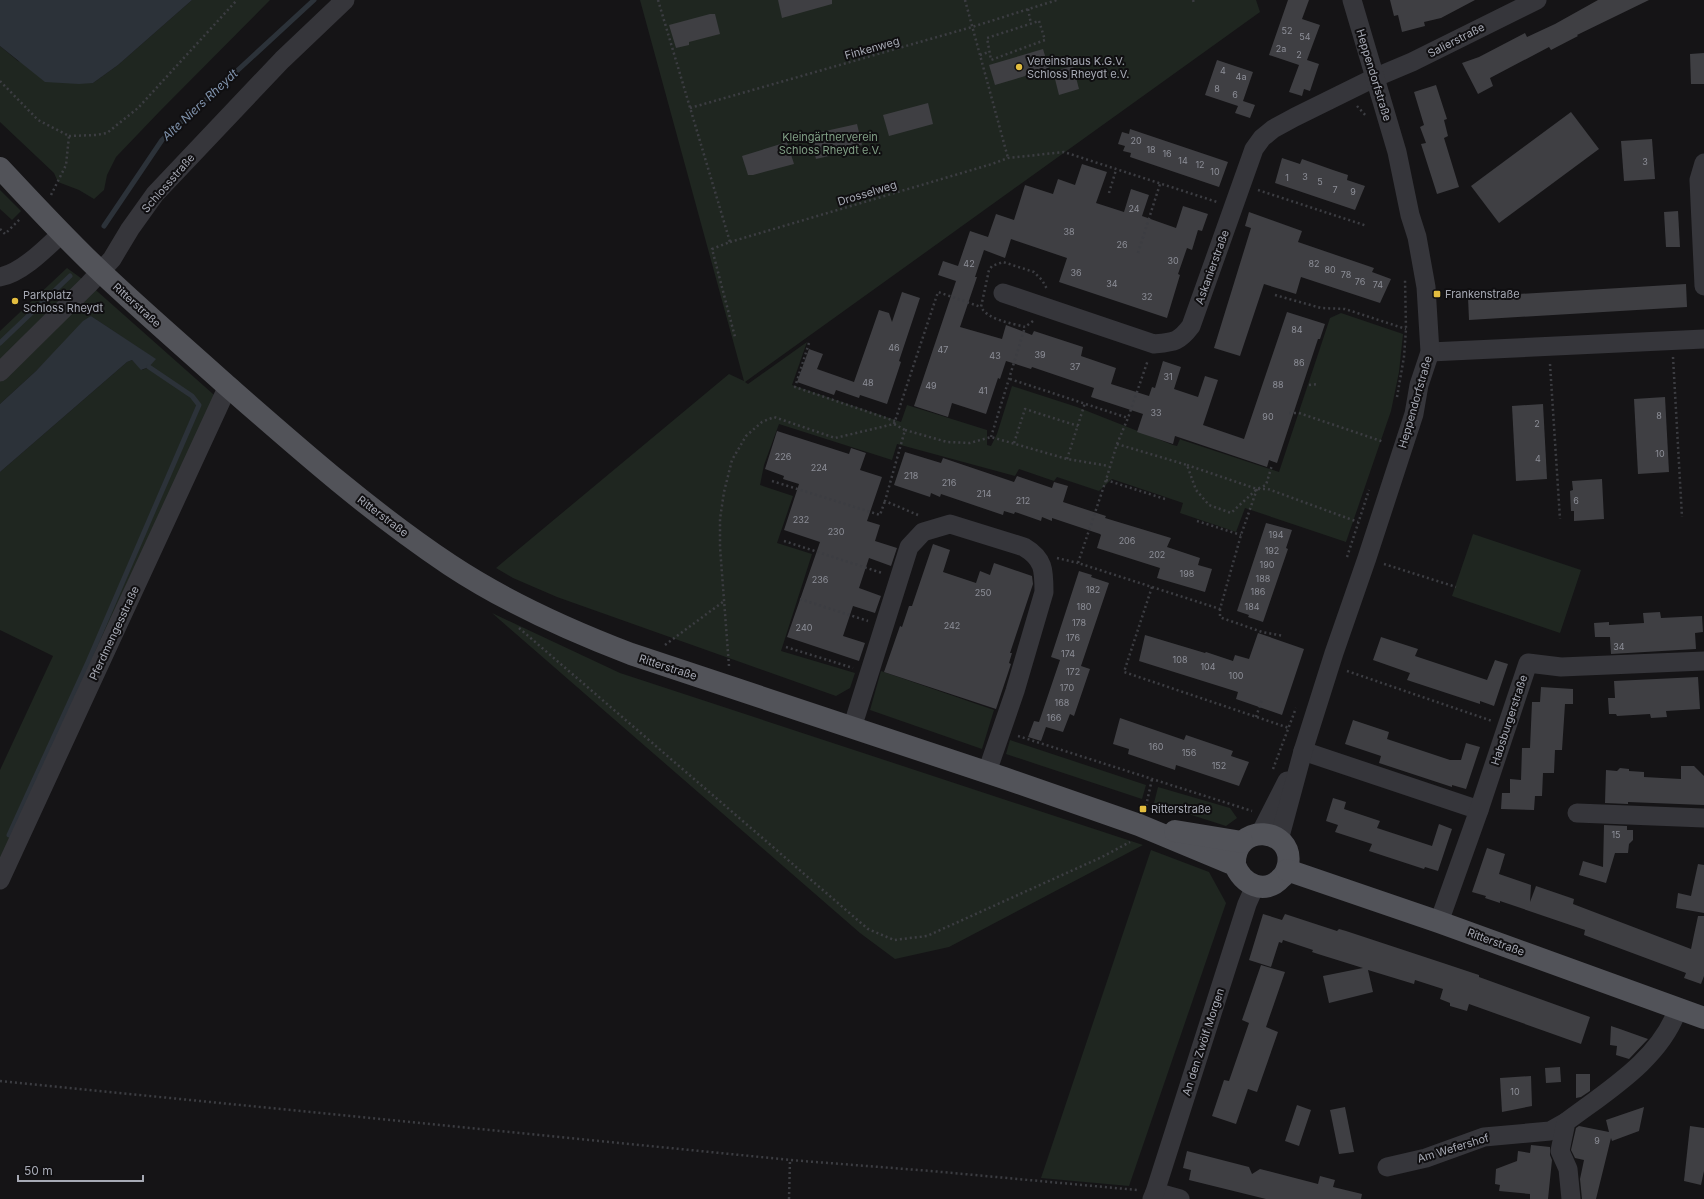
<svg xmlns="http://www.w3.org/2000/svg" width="1704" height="1199" viewBox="0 0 1704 1199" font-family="Inter,sans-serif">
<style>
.green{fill:#1f2620}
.water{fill:#2c3239}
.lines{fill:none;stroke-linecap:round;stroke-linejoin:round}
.stream{stroke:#2c3239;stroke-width:5}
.building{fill:#3f3f43}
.path{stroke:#3c3d42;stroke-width:2.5;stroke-dasharray:2 3;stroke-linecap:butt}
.minor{stroke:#36363b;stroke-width:19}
.major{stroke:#525359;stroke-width:22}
.poi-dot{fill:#e3bd3f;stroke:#100f11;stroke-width:1.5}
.labels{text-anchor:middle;stroke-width:4;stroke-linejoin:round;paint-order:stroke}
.number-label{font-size:9px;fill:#8d8f98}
.street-label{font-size:11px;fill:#a7aab5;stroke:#100f11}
.poi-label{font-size:11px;fill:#a7aab5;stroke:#100f11;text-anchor:start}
.park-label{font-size:11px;fill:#809f85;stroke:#100f11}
.water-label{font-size:12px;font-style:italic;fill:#8194ae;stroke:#100f11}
</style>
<rect width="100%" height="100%" fill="#151416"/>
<g class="green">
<path d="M192,0h78l-110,111 -44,46 -9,18 -3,15 -10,9 -15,-9 -21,-8 -4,-9 -54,-51v-76l18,15 75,22 25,-18z"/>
<path d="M640,0h616l4,12 -515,370 3,2 59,-42 -15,43 109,37 6,-17 80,25v15l4,1 6,-12 15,-48 65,21 96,38 4,1 3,-7 2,1 97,32 51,-154 11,-5 62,21 -4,38 -8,39 -45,131 -101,-34 -9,24 -56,-19 3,-10 -71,-24 -13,12 -42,-14 -3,4 -35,-12 -4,7 -118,-32 -5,16 -113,-36 -15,41 -4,20 33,11 -16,47 35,11 -31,97 74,22 -5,15 -14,8 -279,-99 -44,-19 -17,-10 233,-194 15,7z"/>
<path d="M0,190l21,21 -9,9 -12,-11z"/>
<path d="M67,268l22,16 133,118 -222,478v-110l53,-114 -53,-26v-158l127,-110 5,-2 10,10 7,-3 6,-8 -64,-43 -55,55 -36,33v-73z"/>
<path d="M1473,534l108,36 -21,63 -108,-37z"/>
<path d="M492,613l128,60 523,172 -194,102 -54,12 -35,-26z"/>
<path d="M881,671l113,39 -12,39 -112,-39z"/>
<path d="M1010,740l136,45 -4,14 -136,-45z"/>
<path d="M1158,787l72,21 7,10 -11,8 -72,-23z"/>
<path d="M1151,850l58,22 17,31 -97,283 -88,-8z"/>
</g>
<g class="water">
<path d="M0,0h192l-74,65 -25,18 -14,1 -34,-2 -45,-36z"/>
<path d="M91,316l65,43 -7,8 -8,3 -9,-10 -5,2 -127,110v-68l36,-33 47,-50z"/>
</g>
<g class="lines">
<g class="stream">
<path d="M104,226l58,-86 152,-140"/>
<path d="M0,343l70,-67"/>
<path d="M9,835l79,-173 111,-257 -7,-9 -43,-29"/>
</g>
</g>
<g class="building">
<path d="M778,0h54v4l-50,14z"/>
<path d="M1288,0h21l-7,19 18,6 -13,35 12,4 -9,27 -6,-2 -2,7 -13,-4 10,-27 -30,-10z"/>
<path d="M1390,0h85l-34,18 -17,4 1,4 -23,6 -4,-17 -4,1z"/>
<path d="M1598,0h51l-72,35 1,1 -27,14 -2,-3 -59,31 3,8 -15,8 -16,-31 17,-6 46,-24 2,4 28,-13z"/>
<path d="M710,14h5l5,20 -31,8v3l-13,3 -7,-23z"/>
<path d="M1043,49l6,20 -54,16 -6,-20z"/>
<path d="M1704,53v31h-13l-1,-30z"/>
<path d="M1217,60l36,12 -10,29 12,4 -5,13 -15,-5 3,-7 -33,-11z"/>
<path d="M1073,66l6,23 -20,6 -6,-24z"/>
<path d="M1436,85l11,34 -3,1 4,16 -4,2 15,49 -22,7 -16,-50 5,-1 -6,-16 4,-2 -10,-33z"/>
<path d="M928,103l5,21 -44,12 -6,-21z"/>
<path d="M1571,112l28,37 -100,74 -28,-37z"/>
<path d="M857,124l5,21 -30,7 1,3 -17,4 -3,-12 2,-1 -3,-12z"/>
<path d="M1130,129l98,33 -9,25 -89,-30 1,-4 -8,-2 2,-5 -7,-2 4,-12 7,2z"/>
<path d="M1652,139l3,40 -31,2 -3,-40z"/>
<path d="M787,142l7,22 -41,11h-5l-6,-19z"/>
<path d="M1282,158l18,6 2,-5 31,11 15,5 -1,5 18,6 -10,24 -80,-27z"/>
<path d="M1082,164l25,8 -11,31 28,9 7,-23 18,6 -7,21 34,12 7,-22 25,8 -6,17 -4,-1 -6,20 -5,-2 -9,26 2,1 -13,43 -108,-36 8,-24 -56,-19 -6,19 -21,-8 -9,27h2l-17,50 42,12 4,-14 26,10 2,-4 49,16 -2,9 35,12 -5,16 38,12 3,-9 3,1 8,-27 18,6 -7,22 24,8 7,-21 13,4 -15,45 41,14 43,-127 38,12 -5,15h-2l-2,6 -39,118 -8,-3 -2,7 -92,-31 -2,8 -36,-12 6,-18 -52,-17 3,-9 -62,-21 -1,2 -25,-8 -6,18 -2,-1 -12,36 -34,-11 -4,14 -34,-11 42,-125 -18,-6 5,-14 15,5 12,-35 18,6 8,-23 18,6 11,-35 28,9 5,-15 17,6z"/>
<path d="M1678,211l2,36h-14l-2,-35z"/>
<path d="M1249,212l53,19 -4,11 76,26 -2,4 19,7 -11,24 -79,-26 -5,17 -32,-10 -24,72 -26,-8 37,-120 -6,-2z"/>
<path d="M1686,284l1,23 -218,13 -1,-23z"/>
<path d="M902,292l18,6 -21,63 2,1 -14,42 -27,-9 -1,3 -23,-8 -2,5 -37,-13 12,-33 14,5 -6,15 37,13 25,-72 10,3 3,9z"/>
<path d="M1665,397l4,75 -31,2 -4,-75z"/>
<path d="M1543,404l4,75 -31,2 -4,-75z"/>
<path d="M777,431l72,23 2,-6 15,5 -6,17 22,7 -15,44 13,4 -5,16 22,7 -6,18 -22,-8 -10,30 22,8 -6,17 -22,-7 -10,30 22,7 -6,18 -72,-24 33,-95 -36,-12 15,-46 -16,-5 1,-3 -19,-7z"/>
<path d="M905,452l36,11 2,-5 71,24 3,-6 35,12 2,-6 14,4 -5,16 43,14 -1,2 66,20 -4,9 33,11 -2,7 14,4 -7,23 -48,-14 3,-10 -63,-20 4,-13 -1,-1 -48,-16v3l-10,-4 -1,4 -26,-9 -1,2 -10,-3 -1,4 -62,-21 -1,3 -9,-4 -1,4 -36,-12z"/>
<path d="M1602,479l2,40 -30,2v-10h-3l-1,-20 3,-1 -1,-9z"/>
<path d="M1266,523l26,7 -6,18 2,1 -25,73 -15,-5 1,-2 -12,-4z"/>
<path d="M933,544l17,6 -7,22 33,11 4,-12 10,4 4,-12 38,13 1,8 -23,69h2l-3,10 2,1 -15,45 -112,-37 16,-46 2,1 7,-21h3z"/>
<path d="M1079,571l13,4 -1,2 18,6 -28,83 9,3 -16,47 -4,-2 -7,18 -17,-5 -5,14 -13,-4 6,-16 5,1 21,-62 -9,-3z"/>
<path d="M1660,612l1,6 41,-2 1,16 -8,1 1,16 -85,5 -1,-17h-15l-1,-14 15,-1v3l35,-2 -1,-10z"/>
<path d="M1258,633l46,16 -22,66 -46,-16 2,-7 -99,-31 6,-26 60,18 1,-1 27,9 2,-6 14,4z"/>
<path d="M1381,637l37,12 -3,7 72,24 8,-20 13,4 -14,42 -14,-5v3l-73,-24 3,-7 -37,-13z"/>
<path d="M1698,677l2,32 -34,2 1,6 -16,1 -1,-4 -33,2 -1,-2h-7l-1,-16h7l-1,-17z"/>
<path d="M1541,687l32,2v15h-8l-3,46h-7l-1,23h-11l-1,23h-7l-1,14 -33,-1 1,-16h8v-14l11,1 1,-32h8l2,-46h8z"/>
<path d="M1120,718l64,22 2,-5 47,16 -2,5 18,6 -10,24 -63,-21 -1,5 -47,-16 1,-5 -16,-5z"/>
<path d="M1353,720l36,12 -2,7 63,21h11l5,-17 14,4 -14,42 -14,-4v2l-73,-24 2,-7 -36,-12z"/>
<path d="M1681,766h13l10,10v29l-76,-3v2l-23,-1 1,-33 11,1 3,-3 9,1v2l15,1v5l37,2z"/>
<path d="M1333,798l13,4 -2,7 36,12 -3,7 55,18 7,-22 13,5 -14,42 -13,-4 -1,2 -55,-18 3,-7 -37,-12 3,-7 -12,-4z"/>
<path d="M1604,825l23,1v4h6v10l-4,4 -1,9h-13l-9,30 -27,-8 4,-14 20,6z"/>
<path d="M1487,848l18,6 -6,20 32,11 -1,17 6,-16 38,13 -1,5 118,45 7,-33h6v60l-3,8 -17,-6 2,-5 -102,-38 1,-5 -85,-29v2l-15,-5 1,-2 -14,-4z"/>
<path d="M1698,864l6,1v48l-28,-5 2,-15 13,3z"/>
<path d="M1263,914l19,6 3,-6 52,17 2,-2 7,2 100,33 33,11v2l111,40 -9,27 -112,-40 -2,7 -17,-5v-3l-10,-4 3,-10 -28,-9 -1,4 -46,-14 5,22 -44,11 -6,-27 40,-8 -45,-14 -6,-2 1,-2 -30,-10 -1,3 -3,-1 -8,25 -22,-7z"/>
<path d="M1261,965l24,7 -19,55 12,5 -21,60 -9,-3 -12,35 -24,-8 12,-36 5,1 20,-58 -7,-3z"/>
<path d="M1611,1026l9,3 28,10 -19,20 -13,-4 1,-9 -7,-1z"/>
<path d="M1560,1067l1,15 -15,1 -1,-15z"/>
<path d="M1576,1074h14v17l-9,6 -5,1z"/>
<path d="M1531,1076l1,30 -30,6 -2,-34z"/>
<path d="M1297,1105l14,5 -12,36 -14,-5z"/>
<path d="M1345,1107l9,45 -15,2 -9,-44z"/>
<path d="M1644,1107l-5,24 -27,10 -1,-3 -15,61h-14l-2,-20 4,-19 -9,-2 -4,-8 5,-22 3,-2 30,6 -3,-12z"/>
<path d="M1690,1126l14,2v43l-3,14 -17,-4z"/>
<path d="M1531,1145l19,2v8l2,5 -4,39h-18v-5l-31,-3 1,-6 -5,-1 1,-15 21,-8 1,-10 12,2z"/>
<path d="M1187,1151l62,16 3,7 8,-5 58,15 2,-8 15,4 -2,7 29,7 -1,5h-95l-77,-19 2,-10 -8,-2z"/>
</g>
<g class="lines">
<g class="path">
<path d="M658,0l72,242 -18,7 23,88"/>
<path d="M965,0l43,158"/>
<path d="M1193,0l1,3"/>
<path d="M1028,9l3,15"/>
<path d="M1039,21l6,19 -54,20 -4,-22z"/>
<path d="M980,55l9,-3"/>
<path d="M0,81l38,39 31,16 -3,29 -15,30"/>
<path d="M1357,106l10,11"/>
<path d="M690,108l282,-81 85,-27"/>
<path d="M69,136l27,-1 11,-2 31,-25 99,-108"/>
<path d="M1258,190l109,36"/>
<path d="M1109,193l7,-23"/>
<path d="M0,229l5,5 15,-15"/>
<path d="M730,242l262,-78 16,-6 56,-6 153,50"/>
<path d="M1138,253l22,-69"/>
<path d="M1275,295l46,13 24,1 61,20"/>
<path d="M1033,321l-8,6c-14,-4 -37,-7 -44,-20l8,-37 3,-4 11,-4 31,10 8,8 5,9"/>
<path d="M809,343l-14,44 100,34"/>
<path d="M1673,357l9,160"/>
<path d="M1550,364l10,155"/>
<path d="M1010,379l118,39"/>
<path d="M1309,385l10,-1"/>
<path d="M1397,397l7,-40 2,-28 -1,-50"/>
<path d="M1289,413h10l85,29"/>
<path d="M894,424l44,-132 43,15"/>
<path d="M905,430l42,12 23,1 21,-6 76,22 42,7"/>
<path d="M991,437l34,-110"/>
<path d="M1014,443l11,-34 53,17"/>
<path d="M1117,444l11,-26 20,-58"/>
<path d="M1067,459l18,-56"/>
<path d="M1187,465l70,24h11l90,33"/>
<path d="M1106,480l59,19"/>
<path d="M772,481l108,34 5,-14"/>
<path d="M1257,489l-16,46 -21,74 -142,-46 28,-83 11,-36 70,21 9,25 13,15 22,8 26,-24 9,-4 6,-20"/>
<path d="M1197,521l44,14"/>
<path d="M784,541l98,32"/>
<path d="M1347,557l22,-67"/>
<path d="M1057,558l21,5"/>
<path d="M1384,564l72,23"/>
<path d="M1152,587l-28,85 165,56"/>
<path d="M800,599l68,22"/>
<path d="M1220,609v8l2,1 40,14 22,4"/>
<path d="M519,628l349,301 26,11 33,-4 175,-79 28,-15"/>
<path d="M665,645l59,-44"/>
<path d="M786,647l67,21"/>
<path d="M729,666l-9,-119v-28l4,-27 8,-32 14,-24 16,-14 12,-5 61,21 59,-14 11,6 -20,71 33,14"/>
<path d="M1347,671l145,50"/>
<path d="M1256,717l6,-18"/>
<path d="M1018,736l234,75"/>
<path d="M1273,769l23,-61"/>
<path d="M1146,806l6,-27"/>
<path d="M1155,809l14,5"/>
<path d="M0,1081l790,79 141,11 206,19"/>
<path d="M789,1199l1,-39"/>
</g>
<g class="minor">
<path d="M1704,163l-5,17 5,106"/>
<path d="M0,277c22,-4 46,-29 62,-44"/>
<path d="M1003,293l151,51c20,-2 25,-2 37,-18l63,-177 8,-11 11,-9 22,-12 79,-39 38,-16 125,-62"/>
<path d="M1430,352l274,-13"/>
<path d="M0,372l89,-88 23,-25 18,-30 25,-35 127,-134 63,-60"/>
<path d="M852,728l57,-181 14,-15 27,-8 74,23c20,12 20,23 20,45l-29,99 -28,81"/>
<path d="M1303,751l176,59"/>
<path d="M1577,813l127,5"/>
<path d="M1260,834l27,-53"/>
<path d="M1279,840l24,-89 31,-98 33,-95 47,-144 5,-29 11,-33 -4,-65 -9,-50 -7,-22 -13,-63 -45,-152"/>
<path d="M0,880l228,-494"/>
<path d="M1439,922l40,-112 49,-147 33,4 143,-6"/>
<path d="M1387,1167l39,-9 58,-21 66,-6 16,-9"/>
<path d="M1155,1192l25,7"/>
<path d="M1152,1199l3,-7 92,-288 8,-18"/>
<path d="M1571,1199l-3,-30 -8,-18 6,-29c41,-31 95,-63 112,-114"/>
</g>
<g class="major">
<path d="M0,168c33,35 66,71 101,104 40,38 82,74 123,111 73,64 145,128 226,182 56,37 118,65 181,89l373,124 135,47 96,40c7,19 30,31 46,13 4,-3 6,-9 7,-13 7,-38 -55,-44 -53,0"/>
<path d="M1175,831l67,11"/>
<path d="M1287,870l152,52 265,96"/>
</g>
</g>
<g class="poi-dot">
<circle cx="1019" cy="67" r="4"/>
<rect x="1433" y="290" width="8" height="8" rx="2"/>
<circle cx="15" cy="301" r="4"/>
<rect x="1139" y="805" width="8" height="8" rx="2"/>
</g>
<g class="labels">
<g class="number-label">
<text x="1287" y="34">52</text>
<text x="1305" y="40">54</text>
<text x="1281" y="52">2a</text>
<text x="1299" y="58">2</text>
<text x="1223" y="74">4</text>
<text x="1241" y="80">4a</text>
<text x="1217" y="92">8</text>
<text x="1235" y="98">6</text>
<text x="1136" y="144">20</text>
<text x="1151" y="153">18</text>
<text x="1167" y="157">16</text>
<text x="1183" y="164">14</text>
<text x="1645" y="165">3</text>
<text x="1200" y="168">12</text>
<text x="1215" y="175">10</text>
<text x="1305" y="180">3</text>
<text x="1287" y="181">1</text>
<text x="1320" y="185">5</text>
<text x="1335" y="193">7</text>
<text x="1353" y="195">9</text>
<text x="1134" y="212">24</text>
<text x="1069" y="235">38</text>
<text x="1122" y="248">26</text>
<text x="1173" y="264">30</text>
<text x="969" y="267">42</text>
<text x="1314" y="267">82</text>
<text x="1330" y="273">80</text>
<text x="1076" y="276">36</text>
<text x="1346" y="278">78</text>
<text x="1360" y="285">76</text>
<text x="1112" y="287">34</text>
<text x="1378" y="288">74</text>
<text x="1147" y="300">32</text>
<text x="1297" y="333">84</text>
<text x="894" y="351">46</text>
<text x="943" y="353">47</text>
<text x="1040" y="358">39</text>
<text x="995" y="359">43</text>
<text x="1299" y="366">86</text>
<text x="1075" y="370">37</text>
<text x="1168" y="380">31</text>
<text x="868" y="386">48</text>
<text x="1278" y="388">88</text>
<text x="931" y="389">49</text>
<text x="983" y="394">41</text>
<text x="1156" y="416">33</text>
<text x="1659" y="419">8</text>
<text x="1268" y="420">90</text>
<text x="1537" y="427">2</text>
<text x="1660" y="457">10</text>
<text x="783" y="460">226</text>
<text x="1538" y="462">4</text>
<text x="819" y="471">224</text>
<text x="911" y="479">218</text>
<text x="949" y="486">216</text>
<text x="984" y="497">214</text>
<text x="1023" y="504">212</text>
<text x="1576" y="504">6</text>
<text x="801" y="523">232</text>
<text x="836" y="535">230</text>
<text x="1276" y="538">194</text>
<text x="1127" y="544">206</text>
<text x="1272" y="554">192</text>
<text x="1157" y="558">202</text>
<text x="1267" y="568">190</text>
<text x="1187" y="577">198</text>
<text x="1263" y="582">188</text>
<text x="820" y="583">236</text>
<text x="1093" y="593">182</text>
<text x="1258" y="595">186</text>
<text x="983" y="596">250</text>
<text x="1084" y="610">180</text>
<text x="1252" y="610">184</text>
<text x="1079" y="626">178</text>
<text x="952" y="629">242</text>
<text x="804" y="631">240</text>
<text x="1073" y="641">176</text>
<text x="1619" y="650">34</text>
<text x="1068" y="657">174</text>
<text x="1180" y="663">108</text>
<text x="1208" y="670">104</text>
<text x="1073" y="675">172</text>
<text x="1236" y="679">100</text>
<text x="1067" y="691">170</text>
<text x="1062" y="706">168</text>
<text x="1054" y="721">166</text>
<text x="1156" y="750">160</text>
<text x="1189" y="756">156</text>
<text x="1219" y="769">152</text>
<text x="1616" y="838">15</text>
<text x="1515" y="1095">10</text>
<text x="1597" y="1144">9</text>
</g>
<g class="street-label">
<text transform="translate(1456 40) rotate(-27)" y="4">Salierstraße</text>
<text transform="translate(872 48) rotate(-16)" y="4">Finkenweg</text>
<text transform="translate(1374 75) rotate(73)" y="4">Heppendorfstraße</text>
<text transform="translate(168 183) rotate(-49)" y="4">Schlossstraße</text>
<text transform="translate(867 193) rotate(-17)" y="4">Drosselweg</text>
<text transform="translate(1212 267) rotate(-70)" y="4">Askanierstraße</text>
<text transform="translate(137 305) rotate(42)" y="4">Ritterstraße</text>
<text transform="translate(1415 402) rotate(-74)" y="4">Heppendorfstraße</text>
<text transform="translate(383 516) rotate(37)" y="4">Ritterstraße</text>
<text transform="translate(114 633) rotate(-65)" y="4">Pferdmengesstraße</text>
<text transform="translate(668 667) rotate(18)" y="4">Ritterstraße</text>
<text transform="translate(1509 720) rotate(-72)" y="4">Habsburgerstraße</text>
<text transform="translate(1496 942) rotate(20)" y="4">Ritterstraße</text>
<text transform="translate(1203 1042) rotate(-72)" y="4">An den Zwölf Morgen</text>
<text transform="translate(1453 1148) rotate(-17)" y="4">Am Wefershof</text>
</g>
<g class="poi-label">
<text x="1027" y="65">Vereinshaus K.G.V.<tspan x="1027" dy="13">Schloss Rheydt e.V.</tspan></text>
<text x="1445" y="298">Frankenstraße</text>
<text x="23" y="299">Parkplatz<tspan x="23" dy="13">Schloss Rheydt</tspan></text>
<text x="1151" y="813">Ritterstraße</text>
</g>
<g class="park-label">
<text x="830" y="141">Kleingärtnerverein<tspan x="830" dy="13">Schloss Rheydt e.V.</tspan></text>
</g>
<g class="water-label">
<text transform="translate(200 105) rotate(-43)" y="4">Alte Niers Rheydt</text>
</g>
</g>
<path d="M18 1175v6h125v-6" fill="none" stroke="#a7aab5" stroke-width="2"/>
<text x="24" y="1175" font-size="12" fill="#a7aab5" stroke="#100f11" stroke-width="3" paint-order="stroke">50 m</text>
</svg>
